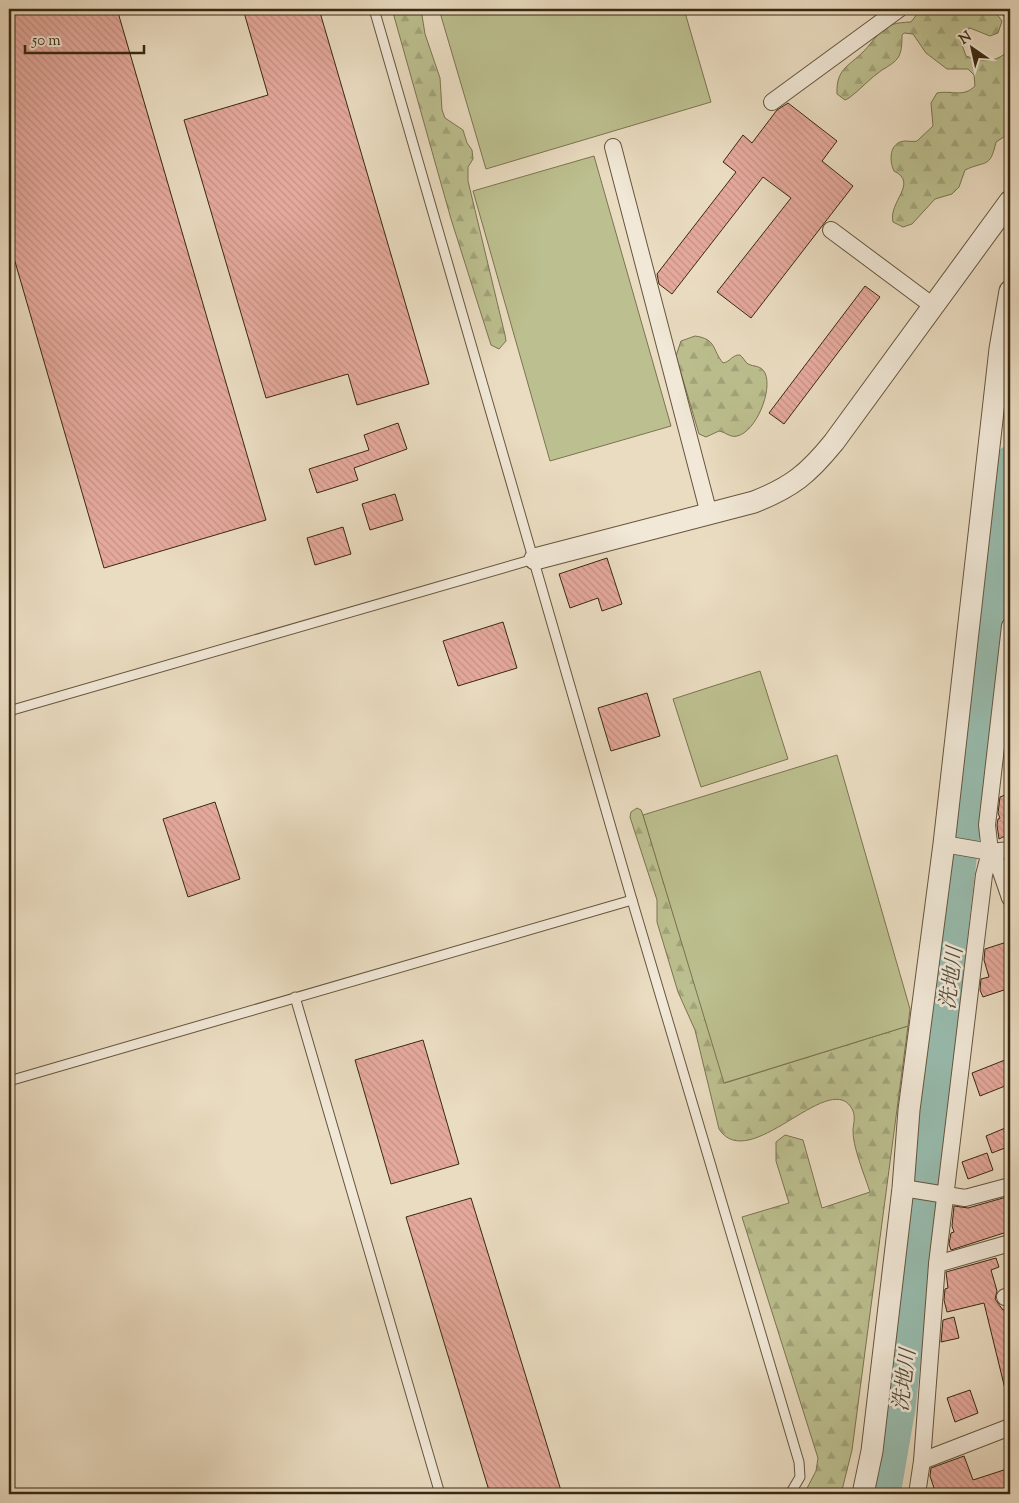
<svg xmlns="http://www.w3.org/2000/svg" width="1019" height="1503" viewBox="0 0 1019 1503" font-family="'Sorts Mill Goudy','Noto Serif JP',serif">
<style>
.forest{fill:url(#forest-firs);stroke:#7b7450}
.pitch{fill:#bcbf8f;stroke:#7b7450}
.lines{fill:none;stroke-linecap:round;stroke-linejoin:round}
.river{stroke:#98bcae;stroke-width:29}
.building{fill:url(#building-back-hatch);stroke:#3a2812}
.service-casing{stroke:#66553e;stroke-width:11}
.minor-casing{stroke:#66553e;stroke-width:18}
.tertiary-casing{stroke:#66553e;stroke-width:23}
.service{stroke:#f1e8d7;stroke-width:9}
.minor{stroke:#f1e8d7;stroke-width:16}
.tertiary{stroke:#f1e8d7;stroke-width:21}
.labels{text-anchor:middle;stroke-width:5;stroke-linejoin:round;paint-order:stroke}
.water-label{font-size:21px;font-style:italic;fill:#524d39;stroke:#f1e8d7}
</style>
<defs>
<pattern id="forest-firs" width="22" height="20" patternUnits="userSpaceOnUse" patternTransform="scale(1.25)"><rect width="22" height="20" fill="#bcbf8f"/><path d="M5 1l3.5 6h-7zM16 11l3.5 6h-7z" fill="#a2a47a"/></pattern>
<pattern id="building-back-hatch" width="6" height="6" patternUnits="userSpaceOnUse" patternTransform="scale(1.25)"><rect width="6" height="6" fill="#e5a99c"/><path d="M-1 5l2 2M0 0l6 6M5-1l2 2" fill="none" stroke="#c59185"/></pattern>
</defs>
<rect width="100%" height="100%" fill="#eadcc1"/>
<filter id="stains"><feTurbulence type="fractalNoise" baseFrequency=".004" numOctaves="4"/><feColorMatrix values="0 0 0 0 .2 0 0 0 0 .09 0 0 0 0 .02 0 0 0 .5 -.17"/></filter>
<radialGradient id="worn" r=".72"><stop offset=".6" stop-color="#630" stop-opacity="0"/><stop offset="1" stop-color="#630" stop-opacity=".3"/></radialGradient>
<g class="forest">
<path d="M392,9h29l4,25 15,44 2,32 3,8 18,12 4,13 5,7 1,9 -5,8v14l37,154 1,6 -7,8 -8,-4 -40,-126z"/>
<path d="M921,9h72l9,12 -4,12 -8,3 -20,-8 -8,7 -1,7 5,14c19,7 28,7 44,-6v83l-14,9c-6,27 -10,18 -31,28l-6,17 -7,7 -17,5 -23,25 -9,3 -10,-5c-5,-20 26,-39 1,-51 -5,-10 -5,-29 11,-30 4,0 8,1 12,0l16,-15 -2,-23 6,-10c15,-3 26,5 38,-7l-1,-11 -6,-6h-21l-21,-16 -13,-19 -9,-1 -2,2c0,22 -3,25 -20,35 -12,8 -22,20 -33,28l-4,2 -8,-6c-1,-25 11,-27 27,-43 18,-19 16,-28 47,-29z"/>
<path d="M695,336c22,3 17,14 28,27 7,-1 10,-9 17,-8 3,2 5,7 8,9 6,3 13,1 17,9 8,17 -9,59 -28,63 -6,2 -12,-4 -18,-5l-13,6 -7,-3 -23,-78 5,-15z"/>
<path d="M637,808l4,2 2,5 82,268 183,-57 -56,424 -11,44h-37l12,-23 2,-13 -76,-241 47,-14 -13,-42v-19l9,-7 18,5 19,68 48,-16c-5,-16 -18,-46 -17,-63 1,-8 3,-14 -2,-22 -24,-36 -102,68 -132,22l-24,-99 -17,-38 -21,-70v-22l-27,-83 1,-5z"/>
</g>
<g class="pitch">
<path d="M439,9h245l27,93 -225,67z"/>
<path d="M594,156l77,270 -121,35 -77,-270z"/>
<path d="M760,671l28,88 -87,28 -28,-88z"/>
<path d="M837,755l73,254 -2,17 -184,57 -81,-268z"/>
</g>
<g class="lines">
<path class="river" d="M886,1494l15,-86 55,-498 54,-450"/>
</g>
<g class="building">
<path d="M9,9h108l149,511 -162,48 -95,-327z"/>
<path d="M243,9h76l110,375 -72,21 -9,-31 -82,24 -82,-278 84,-25z"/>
<path d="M788,103l49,38 -15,20 31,25 -102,132 -34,-26 74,-94 -28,-21 -91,117 -13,-10 -2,-10 79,-102 -13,-10 20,-27 9,8 25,-33z"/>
<path d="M865,286l15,11 -96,127 -15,-11z"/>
<path d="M398,423l9,26 -53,19 4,12 -41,13 -8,-24 60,-19 -5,-15z"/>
<path d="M395,494l8,26 -33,10 -8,-26z"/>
<path d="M343,527l8,27 -36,11 -8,-27z"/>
<path d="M607,558l15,46 -20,7 -4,-13 -28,10 -11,-34z"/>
<path d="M503,622l14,46 -59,18 -15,-45z"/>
<path d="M647,693l13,43 -49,15 -13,-43z"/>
<path d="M1010,793v47l-3,-5 -8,4 -2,-14 1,-6 2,-1 -2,-5 2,-16z"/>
<path d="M215,802l25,77 -52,18 -25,-78z"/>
<path d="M1010,941v47l-27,9 -3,-7 1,-11 8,-2 -5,-17 1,-11z"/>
<path d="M423,1040l36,124 -68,20 -36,-124z"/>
<path d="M1010,1058v26l-30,12 -8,-23z"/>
<path d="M1010,1126v20l-18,7 -6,-17z"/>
<path d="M987,1153l6,17 -25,9 -6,-17z"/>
<path d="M1010,1196v35l-59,19 -2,-6 2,-11 3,-1 -2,-6 2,-20 14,2z"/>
<path d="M471,1198l91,296h-72l-84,-277z"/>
<path d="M996,1258l3,9 -8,3 6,21 -2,8 8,11 7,-2v85h-4l-22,-90 -37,9 -3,-12 1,-11 3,-1 -2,-16z"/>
<path d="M954,1317l5,21 -18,4 2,-22z"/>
<path d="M970,1390l8,23 -23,9 -8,-24z"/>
<path d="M964,1456l9,24 37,-12v22l-12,4h-62l-6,-18 1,-8z"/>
</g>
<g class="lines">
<defs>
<g id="service">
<path d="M374,9l258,891 167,562 1,15 -10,17"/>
<path d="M9,711l525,-152"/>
<path d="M295,997l145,497"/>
<path d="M9,1081l623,-181"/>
</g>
<g id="minor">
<path d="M1009,9l1,1"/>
<path d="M772,102l127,-93"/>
<path d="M613,147l96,367"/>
<path d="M831,230l102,76"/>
<path d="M944,844l46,8 20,-2"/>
<path d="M990,852l10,17 10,29"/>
<path d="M903,1188l62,10 45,-12"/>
<path d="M937,1264l73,-21"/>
<path d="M1005,1297l5,-1"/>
<path d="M922,1461l88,-34"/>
<path d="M917,1494l5,-33 15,-197 47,-389 6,-23 -3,-27 23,-199"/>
</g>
<g id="tertiary">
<path d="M535,559l219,-57c38,-15 54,-28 80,-60l176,-241"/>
<path d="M863,1494l9,-43 31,-263 6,-78 35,-266 56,-495 10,-58"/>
</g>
</defs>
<use href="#service" class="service-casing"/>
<use href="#minor" class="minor-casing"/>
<use href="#tertiary" class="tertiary-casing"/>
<use href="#service" class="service"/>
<use href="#minor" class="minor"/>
<use href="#tertiary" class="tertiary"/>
</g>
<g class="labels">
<g class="water-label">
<text transform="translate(951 978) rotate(-83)" y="7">洗地川</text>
<text transform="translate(904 1380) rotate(-83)" y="7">洗地川</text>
</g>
</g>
<rect width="1019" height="1503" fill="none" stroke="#eadcc1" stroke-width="30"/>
<rect x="10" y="10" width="999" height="1483" fill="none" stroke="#3a2812" stroke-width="2.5"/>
<rect x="15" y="15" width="989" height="1473" fill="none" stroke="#3a2812"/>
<g transform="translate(972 48) rotate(326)" stroke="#f1e8d7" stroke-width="4" paint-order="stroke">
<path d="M0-4L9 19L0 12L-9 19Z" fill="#3a2812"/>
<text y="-8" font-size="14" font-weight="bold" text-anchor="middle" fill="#3a2812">N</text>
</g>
<path d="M25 45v8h119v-8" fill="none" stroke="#3a2812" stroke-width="2.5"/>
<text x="32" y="45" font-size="15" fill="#3a2812" stroke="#f1e8d7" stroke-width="4" paint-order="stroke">50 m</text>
<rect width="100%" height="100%" filter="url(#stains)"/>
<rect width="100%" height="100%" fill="url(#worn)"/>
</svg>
